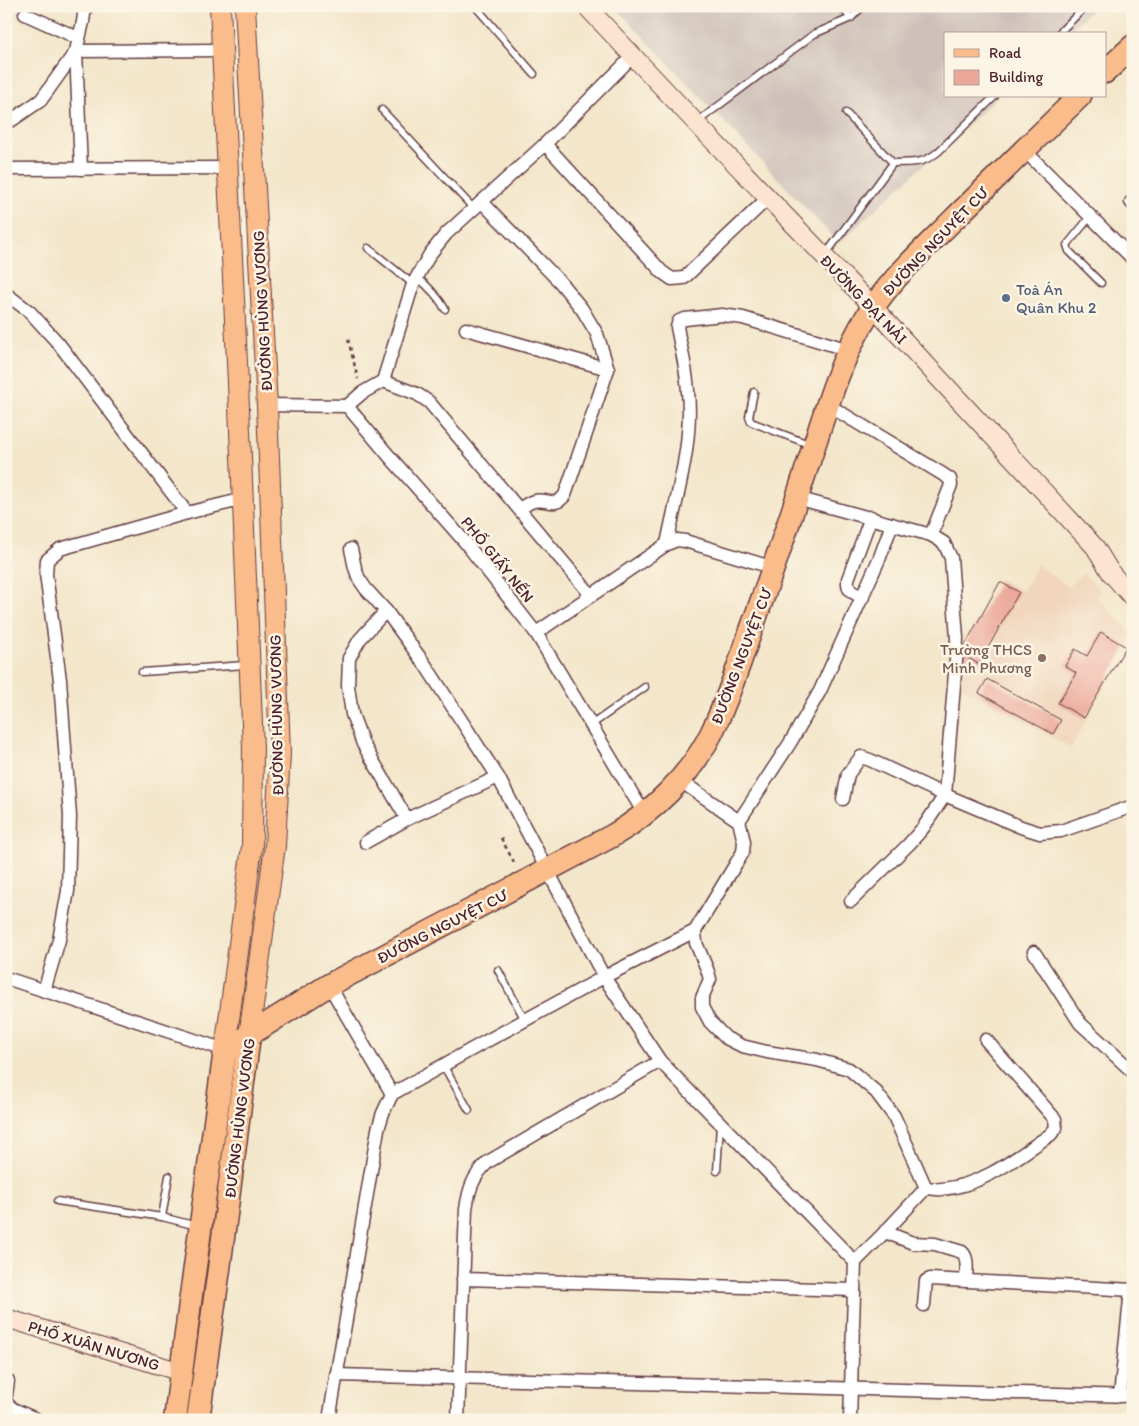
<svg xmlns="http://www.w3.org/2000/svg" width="1139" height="1426" viewBox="0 0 1139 1426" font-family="Itim,sans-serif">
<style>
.built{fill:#f1d5bc}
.industrial{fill:#cec1b9}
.building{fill:#eba89a}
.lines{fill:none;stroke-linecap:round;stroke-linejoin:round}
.lane-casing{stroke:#633d43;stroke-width:9}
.street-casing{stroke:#633d43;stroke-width:15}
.secondary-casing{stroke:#633d43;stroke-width:20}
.primary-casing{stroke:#633d43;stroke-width:22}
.highway-casing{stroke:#633d43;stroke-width:25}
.path{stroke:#633d43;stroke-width:2.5;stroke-dasharray:4 4;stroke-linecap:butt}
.lane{stroke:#fff;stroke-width:6}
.street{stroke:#fff;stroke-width:12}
.secondary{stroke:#fde4d1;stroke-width:18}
.primary{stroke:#fabc8b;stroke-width:20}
.highway{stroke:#fabc8b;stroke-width:22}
.service-dot{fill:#5c6f8a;stroke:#fcf5e5;stroke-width:2}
.education-dot{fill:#8d6e63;stroke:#fcf5e5;stroke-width:2}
.labels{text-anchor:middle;stroke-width:5;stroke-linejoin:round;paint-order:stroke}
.street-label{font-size:16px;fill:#4a1f2b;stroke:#fcf5e5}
.service-label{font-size:16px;fill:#4e5e75;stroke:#fcf5e5;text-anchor:start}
.education-label{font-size:16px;fill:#785e54;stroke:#fcf5e5;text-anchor:end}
</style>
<rect width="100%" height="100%" fill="#fcf5e5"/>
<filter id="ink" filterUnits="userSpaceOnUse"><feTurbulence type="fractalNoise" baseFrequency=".02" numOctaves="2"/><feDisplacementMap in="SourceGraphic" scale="10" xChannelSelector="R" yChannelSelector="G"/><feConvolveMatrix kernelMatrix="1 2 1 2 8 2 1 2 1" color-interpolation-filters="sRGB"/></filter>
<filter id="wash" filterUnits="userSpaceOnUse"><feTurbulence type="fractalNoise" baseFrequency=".0096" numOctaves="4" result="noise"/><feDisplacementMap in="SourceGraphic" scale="20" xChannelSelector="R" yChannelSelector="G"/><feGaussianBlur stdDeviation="1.12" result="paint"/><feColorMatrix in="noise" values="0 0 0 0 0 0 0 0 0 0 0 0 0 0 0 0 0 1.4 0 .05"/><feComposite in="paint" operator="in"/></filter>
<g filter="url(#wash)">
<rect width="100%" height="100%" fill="#f3e6ca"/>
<path class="built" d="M1037,565l32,22 14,-14 18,18 -4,6 36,38 -62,113 -114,-64 13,-23 -13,-6 42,-76 24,12z"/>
<path class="industrial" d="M614,6h482l-30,28h-121v62h53l-159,147z"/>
<g id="blocks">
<g class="building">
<path d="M1000,582l19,10 -40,72 -19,-10z"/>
<path d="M1101,632l25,15 -42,71 -26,-15 18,-30 -11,-7 10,-17 12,7z"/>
<path d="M987,679l74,41 -8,14 -74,-41z"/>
</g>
</g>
</g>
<g filter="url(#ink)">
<use href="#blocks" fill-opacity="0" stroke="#633d43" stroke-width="1"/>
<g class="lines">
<defs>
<g id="lane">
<path d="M475,6l59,68"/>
<path d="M840,6l11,12"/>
<path d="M1058,34l28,-28"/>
<path d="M382,110l92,99"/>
<path d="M846,113l47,50c20,-1 28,2 45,-11l57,-56"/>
<path d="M697,122l117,-88 37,-16 12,-12"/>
<path d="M1090,217l-23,28 2,6 32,32"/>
<path d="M368,248l45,36"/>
<path d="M826,254l67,-91"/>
<path d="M417,277c12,10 21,19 28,32"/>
<path d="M754,392l-5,25 2,5 60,23"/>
<path d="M142,672l104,-7"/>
<path d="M591,725l54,-38"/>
<path d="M498,970l27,50"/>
<path d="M443,1065l26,45"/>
<path d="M717,1171l3,-46"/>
<path d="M57,1201l105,16 35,9"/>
<path d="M162,1217l7,-41"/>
</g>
<g id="street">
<path d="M25,14l53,24"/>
<path d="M76,51l146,-1"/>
<path d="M6,121l6,-1 29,-20 35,-49"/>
<path d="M545,144l117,128 10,7 12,-1 84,-80"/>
<path d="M1024,150l109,109"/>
<path d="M6,169l222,-1"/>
<path d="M81,169l-5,-118 7,-29 2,-16"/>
<path d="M482,202l78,80 22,27 15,25 11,35 -43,126c-11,14 -17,3 -31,6 -5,1 -11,6 -15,8"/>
<path d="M1131,202l2,2"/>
<path d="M6,294l24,18 29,32 128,169"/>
<path d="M466,329l142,40"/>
<path d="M383,381l34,13 12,8 162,193"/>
<path d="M267,405l80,1 42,50 76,86 71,91 109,182"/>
<path d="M828,405l116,70 6,4 1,6 -20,50"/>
<path d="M347,406l15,-13 21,-12 30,-97 17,-30 16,-20 99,-90 88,-88"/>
<path d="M797,498l134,37 13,8 7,15 6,80 -1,23 -11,134 -22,33 -14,16 -58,57"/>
<path d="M667,544c10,-50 26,-101 21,-152 -1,-22 -7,-43 -11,-65l2,-6 6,-2 37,-4 21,3 106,32"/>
<path d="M351,549l4,19 4,11 7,10 20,22 40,55 72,111 106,200 56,84 195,201 -5,158"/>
<path d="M863,597c-11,-5 -16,-5 -15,-18l23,-62"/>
<path d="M386,611l-26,28 -11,19 -1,28 4,28 11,30 44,75 91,-42"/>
<path d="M536,633l131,-89 10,-4 8,1 89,27"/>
<path d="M843,799l5,-25 13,-17 9,3 75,35 76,32 19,6 21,-2 72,-25"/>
<path d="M739,821l51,-78 30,-52 60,-134 12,-33"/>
<path d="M366,842l41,-23"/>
<path d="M695,931l1,12 11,26 3,10 -8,19v9l8,15 16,16 16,8 25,6 50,8 32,9 27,23 18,24 32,72"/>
<path d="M1034,952l46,71 53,49"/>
<path d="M6,978l219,72"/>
<path d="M329,985l63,109"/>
<path d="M44,991l15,-51 9,-49 2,-75 -10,-136 -14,-106 1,-14 13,-11 127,-36 57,-14"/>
<path d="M926,1188c5,0 11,2 16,1 41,-3 75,-32 108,-54l6,-7 -1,-9 -69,-79"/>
<path d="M885,1232l28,11 22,1 27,8c7,6 4,19 4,29"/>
<path d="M855,1262l30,-30 41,-44"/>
<path d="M463,1279l391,11"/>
<path d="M924,1305l2,-24 4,-2 203,11"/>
<path d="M336,1375l797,21"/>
<path d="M6,1395l2,-14"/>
<path d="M1120,1396l11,-106"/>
<path d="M6,1401l1,3 6,5 25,11"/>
<path d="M329,1420l49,-291 5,-16 9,-19 91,-51 121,-66 91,-46 48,-79 1,-10 -5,-21 -60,-41"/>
<path d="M458,1420l8,-211c3,-20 7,-33 22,-47l172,-101"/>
</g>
<g id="secondary">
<path d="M586,6l110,117 177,184 222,240 16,26 22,25"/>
<path d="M6,1318l175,54"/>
</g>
<g id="primary">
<path d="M220,6l18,377 15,365 -1,98 -27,204"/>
<path d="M245,6l22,399 13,348 -5,93 -26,190"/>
</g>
<g id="highway">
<path d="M1105,72l28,-26"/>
<path d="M175,1420l15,-117 35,-253 104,-65 283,-149c40,-23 78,-60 99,-102 16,-32 27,-67 39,-101 20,-55 39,-110 57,-166 16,-47 29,-96 53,-139 24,-43 60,-75 94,-109 42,-41 83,-82 126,-123"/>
<path d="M198,1420l21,-151 30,-233"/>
</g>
</defs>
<use href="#lane" class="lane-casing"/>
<use href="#street" class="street-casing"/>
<use href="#secondary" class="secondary-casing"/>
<use href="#primary" class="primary-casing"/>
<use href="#highway" class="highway-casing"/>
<g class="path">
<path d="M348,339l10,40"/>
<path d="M501,838l15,28"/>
</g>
<use href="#lane" class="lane"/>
<use href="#street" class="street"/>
<use href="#secondary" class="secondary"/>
<use href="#primary" class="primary"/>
<use href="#highway" class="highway"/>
</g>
</g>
<circle class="service-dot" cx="1006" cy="298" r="5"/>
<circle class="education-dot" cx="1042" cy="658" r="5"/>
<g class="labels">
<g class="street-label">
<text transform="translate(935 241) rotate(-46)" y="6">ĐƯỜNG NGUYỆT CƯ</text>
<text transform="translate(864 299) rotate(46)" y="6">ĐƯỜNG ĐẠI NẢI</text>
<text transform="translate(262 311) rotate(-93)" y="6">ĐƯỜNG HÙNG VƯƠNG</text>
<text transform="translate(498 559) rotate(51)" y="6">PHỐ GIẤY NẾN</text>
<text transform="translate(741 656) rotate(-69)" y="6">ĐƯỜNG NGUYỆT CƯ</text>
<text transform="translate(276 715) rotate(-91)" y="6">ĐƯỜNG HÙNG VƯƠNG</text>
<text transform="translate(442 926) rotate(-27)" y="6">ĐƯỜNG NGUYỆT CƯ</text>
<text transform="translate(239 1118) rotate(-83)" y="6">ĐƯỜNG HÙNG VƯƠNG</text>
<text transform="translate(94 1345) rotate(17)" y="6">PHỐ XUÂN NƯƠNG</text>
</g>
<g class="service-label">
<text x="1016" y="295">Toà Án<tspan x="1016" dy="18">Quân Khu 2</tspan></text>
</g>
<g class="education-label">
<text x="1032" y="655">Trường THCS<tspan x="1032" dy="18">Minh Phương</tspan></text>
</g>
</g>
<rect width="1139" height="1426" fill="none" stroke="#fcf5e5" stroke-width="25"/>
<rect x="944" y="32" width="162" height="65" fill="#fcf5e5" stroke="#b59f9b"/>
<rect x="954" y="49" width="25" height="8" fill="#fabc8b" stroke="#b59f9b"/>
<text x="989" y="58" font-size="15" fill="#4a1f2b">Road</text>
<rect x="954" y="70" width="25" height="15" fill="#eba89a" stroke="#b59f9b"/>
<text x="989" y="82" font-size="15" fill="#4a1f2b">Building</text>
</svg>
